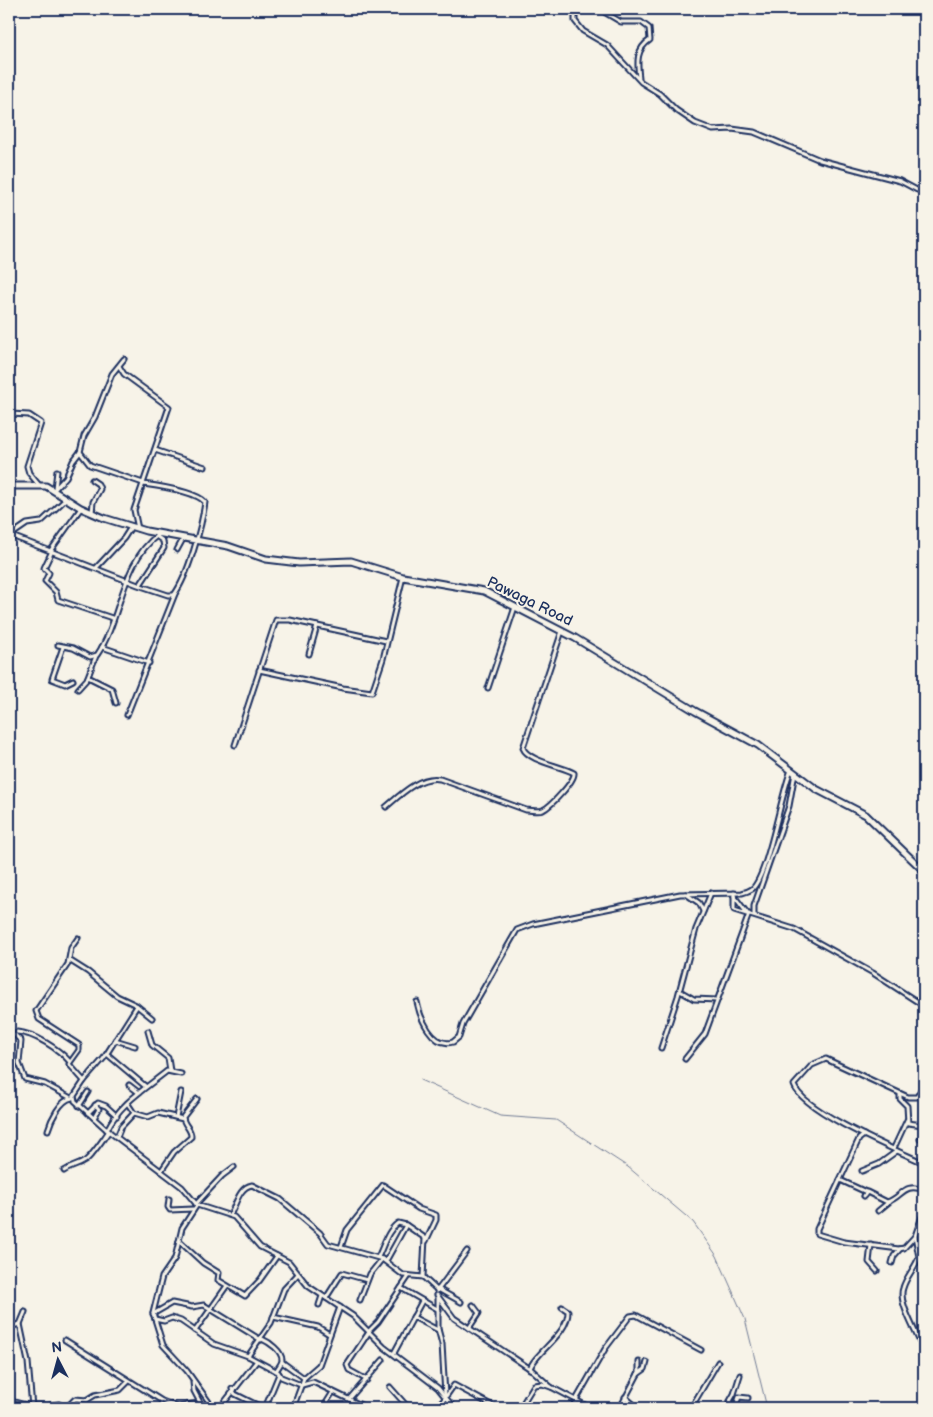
<svg xmlns="http://www.w3.org/2000/svg" width="933" height="1417" viewBox="0 0 933 1417" font-family="'Balsamiq Sans',sans-serif">
<style>
.lines{fill:none;stroke-linecap:round;stroke-linejoin:round}
.stream{stroke:#727c95;stroke-width:1}
.street-casing{stroke:#1b2f5e;stroke-width:7}
.secondary-casing{stroke:#1b2f5e;stroke-width:9}
.street{stroke:#f7f3e8;stroke-width:3}
.secondary{stroke:#f7f3e8;stroke-width:5}
.labels{text-anchor:middle;stroke-width:4;stroke-linejoin:round;paint-order:stroke}
.street-label{font-size:15px;fill:#1b2f5e;stroke:#f7f3e8}
</style>
<rect width="100%" height="100%" fill="#f7f3e8"/>
<filter id="ink" filterUnits="userSpaceOnUse"><feTurbulence type="fractalNoise" baseFrequency=".02" numOctaves="2"/><feDisplacementMap in="SourceGraphic" scale="10" xChannelSelector="R" yChannelSelector="G"/><feConvolveMatrix kernelMatrix="1 2 1 2 8 2 1 2 1" color-interpolation-filters="sRGB"/></filter>
<g filter="url(#ink)">
<g class="lines">
<path class="stream" d="M420,1080l80,36 56,4 72,47 65,55 24,34 28,63 22,89"/>
<defs>
<g id="street">
<path d="M575,9v12l8,10 24,14 34,37 19,12 16,16 19,13 18,7 19,-1 22,3 66,28 80,21 17,9h5l2,-6"/>
<path d="M599,9l22,13h20l8,6 1,12c-14,9 -13,22 -11,38"/>
<path d="M124,359l-12,15 -17,43 -11,19 -4,16 10,13 53,18"/>
<path d="M119,366l5,8 45,33 -35,103 4,19"/>
<path d="M9,410v9"/>
<path d="M10,414l19,1 12,8 -14,43 2,7 10,12"/>
<path d="M155,450l50,17"/>
<path d="M55,488l2,-17"/>
<path d="M54,490l12,-13 7,-16 7,-9"/>
<path d="M92,513l1,-11 7,-13 -2,-5 -6,-4"/>
<path d="M9,535l129,50 30,10h6c14,-19 28,-69 31,-93 -10,-11 -47,-16 -62,-18"/>
<path d="M11,535l16,-11 14,-2 25,-23"/>
<path d="M51,550l30,-42"/>
<path d="M177,550l6,-11"/>
<path d="M52,551l-8,17 5,5 -4,8 11,11 2,8 54,18"/>
<path d="M96,568l28,-30 7,-11"/>
<path d="M140,585l24,-37 -1,-7 -7,-5"/>
<path d="M58,645l15,3 17,9 7,-2c25,-36 23,-92 62,-121"/>
<path d="M63,647l-11,32 13,5 8,-4"/>
<path d="M102,647l47,16"/>
<path d="M309,654l8,-28"/>
<path d="M259,670l84,18 29,4 11,-33 20,-82"/>
<path d="M88,677l24,12 4,14"/>
<path d="M488,688l27,-81"/>
<path d="M78,689l9,-10 9,-23"/>
<path d="M127,715l48,-121"/>
<path d="M235,745l41,-125h14l96,21"/>
<path d="M386,807c14,-12 34,-32 54,-28l86,31c6,0 12,2 17,0 8,-4 32,-29 31,-37 -12,-7 -46,-12 -51,-25l39,-117"/>
<path d="M734,893v17l60,19 79,44 51,33"/>
<path d="M686,894l13,9 4,8"/>
<path d="M734,896l13,17"/>
<path d="M754,915v-9l35,-100 6,-33"/>
<path d="M78,938l-7,10 -3,16 -32,47 3,8 40,26v5l-10,14 15,17 -10,15 1,5 32,29 75,57 15,18 37,12 26,30 29,15 19,24 45,30 31,31 54,41 16,20"/>
<path d="M69,960l19,12 29,24 19,9 16,13"/>
<path d="M680,991l14,8 23,1"/>
<path d="M417,1002c3,15 15,46 36,40l6,-5 4,-13 54,-94 16,-6 147,-30 62,-1c4,-1 7,-2 10,-4 16,-14 29,-95 39,-119"/>
<path d="M148,1031l4,14 16,13 2,13"/>
<path d="M17,1032c17,1 42,17 53,30"/>
<path d="M15,1035l6,6 -2,22 6,16 20,5 26,14"/>
<path d="M115,1040l20,6"/>
<path d="M661,1048l17,-52 18,-67 15,-36"/>
<path d="M107,1054l38,32"/>
<path d="M685,1059l20,-25 44,-120"/>
<path d="M84,1081l20,-23 33,-52"/>
<path d="M924,1084l-7,13h-9l-82,-38 -14,6 -18,20c8,26 104,66 130,78"/>
<path d="M129,1085l9,7"/>
<path d="M900,1094v5l7,7 1,17 15,2"/>
<path d="M79,1106l9,-14"/>
<path d="M88,1113l10,-10 8,3 11,10"/>
<path d="M134,1113l14,4 10,-4 25,6"/>
<path d="M176,1117l5,-25"/>
<path d="M94,1118l5,-9 -4,-4"/>
<path d="M48,1130c3,-10 12,-30 24,-32"/>
<path d="M107,1130c12,-26 39,-42 60,-59l14,3"/>
<path d="M864,1135l-5,4 -42,90v5l27,8 55,7 5,-1 11,-12"/>
<path d="M117,1137l4,-10 13,-14 -6,-9"/>
<path d="M920,1139h4"/>
<path d="M894,1148l13,-28"/>
<path d="M64,1171c7,-5 14,-5 21,-10 8,-6 18,-22 24,-30"/>
<path d="M161,1171l13,-19 17,-15c1,-8 -8,-12 -8,-20l14,-18"/>
<path d="M862,1171l17,-7 18,-13"/>
<path d="M840,1180l26,12"/>
<path d="M864,1196l3,-4 20,10c16,-5 16,-20 37,-12"/>
<path d="M169,1199l-1,8 2,3 23,-1"/>
<path d="M196,1204l26,-28 12,-9"/>
<path d="M197,1205l-15,23 -7,30 -13,19 -9,36 10,32 24,26 22,31 1,6"/>
<path d="M878,1211l11,-9"/>
<path d="M924,1211l-9,25 4,21c-4,11 -13,20 -16,31 -6,15 16,47 21,65"/>
<path d="M230,1215c6,-10 9,-28 22,-30l28,14 40,34 8,11 54,15 21,16 20,2 14,13"/>
<path d="M179,1241l24,22 16,10 -1,7 27,16 15,-16 17,-24"/>
<path d="M871,1245l-2,17 8,9"/>
<path d="M341,1247l6,-17 36,-45 36,24 17,6v5l-10,21"/>
<path d="M378,1257c6,-12 9,-26 20,-34l8,2 19,13 -2,39"/>
<path d="M386,1261l20,-36"/>
<path d="M892,1263l2,-7 6,-7"/>
<path d="M401,1288l38,22"/>
<path d="M438,1289l23,13"/>
<path d="M437,1291l30,-40"/>
<path d="M437,1295l17,23 78,52 19,17 40,21"/>
<path d="M438,1297v32l4,15 3,51"/>
<path d="M326,1298l16,-25 25,7"/>
<path d="M360,1300l10,-26 12,-15"/>
<path d="M319,1305l3,-9"/>
<path d="M153,1314l19,-11 20,4 12,-2 57,35"/>
<path d="M273,1317l45,10 11,7"/>
<path d="M413,1317l25,13"/>
<path d="M155,1319l9,2 8,-3 9,3 33,23 34,12 30,16 3,5 20,8"/>
<path d="M20,1324l8,38 4,45"/>
<path d="M9,1327l11,-3 5,-12"/>
<path d="M469,1328l10,-15 -6,-8"/>
<path d="M195,1331l31,-44"/>
<path d="M369,1331l9,-9 31,-46"/>
<path d="M262,1339c7,3 20,12 20,21 0,3 -4,8 -6,11"/>
<path d="M65,1340l97,61 16,6c12,-2 19,-7 31,1"/>
<path d="M394,1353l28,-52"/>
<path d="M248,1356l23,-33 13,-34 14,-15"/>
<path d="M282,1362l22,16"/>
<path d="M530,1369c4,-16 39,-35 38,-58l-6,-4"/>
<path d="M638,1374l7,-5 2,-7"/>
<path d="M367,1380l-18,-10 -2,-5 22,-33"/>
<path d="M193,1382l1,9 9,17"/>
<path d="M302,1385l11,-3 54,26"/>
<path d="M390,1387l16,18 11,2 23,-4"/>
<path d="M232,1389l3,5 28,14"/>
<path d="M625,1397l13,11"/>
<path d="M349,1399l34,-39"/>
<path d="M9,1400c18,7 31,7 50,4l5,4"/>
<path d="M576,1400l29,-51 25,-33 6,-1 65,35"/>
<path d="M66,1408l9,-9 12,1 8,-5 25,-5 9,-9"/>
<path d="M220,1408l36,-46"/>
<path d="M265,1408l14,-34"/>
<path d="M293,1408l11,-30 15,-13 21,-58"/>
<path d="M323,1408l10,-16"/>
<path d="M438,1408l16,-23 43,23"/>
<path d="M520,1408l14,-23 8,-1 9,3"/>
<path d="M573,1408l4,-8"/>
<path d="M620,1408l19,-36v-10"/>
<path d="M691,1408l27,-46"/>
<path d="M726,1408l8,-14 6,-19"/>
<path d="M735,1408l4,-11 9,1"/>
</g>
<path id="secondary" d="M9,486h37l35,22 23,10 42,13 82,15 38,13 33,4 52,-2 52,16 81,14 91,47 120,73 63,34 58,44 50,26 58,56"/>
</defs>
<use href="#street" class="street-casing"/>
<use href="#secondary" class="secondary-casing"/>
<use href="#street" class="street"/>
<use href="#secondary" class="secondary"/>
</g>
</g>
<g class="labels">
<g class="street-label">
<text transform="translate(530 601) rotate(26)" y="5">Pawaga Road</text>
</g>
</g>
<rect width="933" height="1417" fill="none" stroke="#f7f3e8" stroke-width="30"/>
<rect x="15" y="15" width="903" height="1387" fill="none" stroke="#1b2f5e" stroke-width="2" filter="url(#ink)"/>
<g transform="translate(58 1360) rotate(354)" stroke="#f7f3e8" stroke-width="4" paint-order="stroke">
<path d="M0-4L9 19L0 12L-9 19Z" fill="#1b2f5e"/>
<text y="-8" font-size="14" font-weight="bold" text-anchor="middle" fill="#1b2f5e">N</text>
</g>
</svg>
